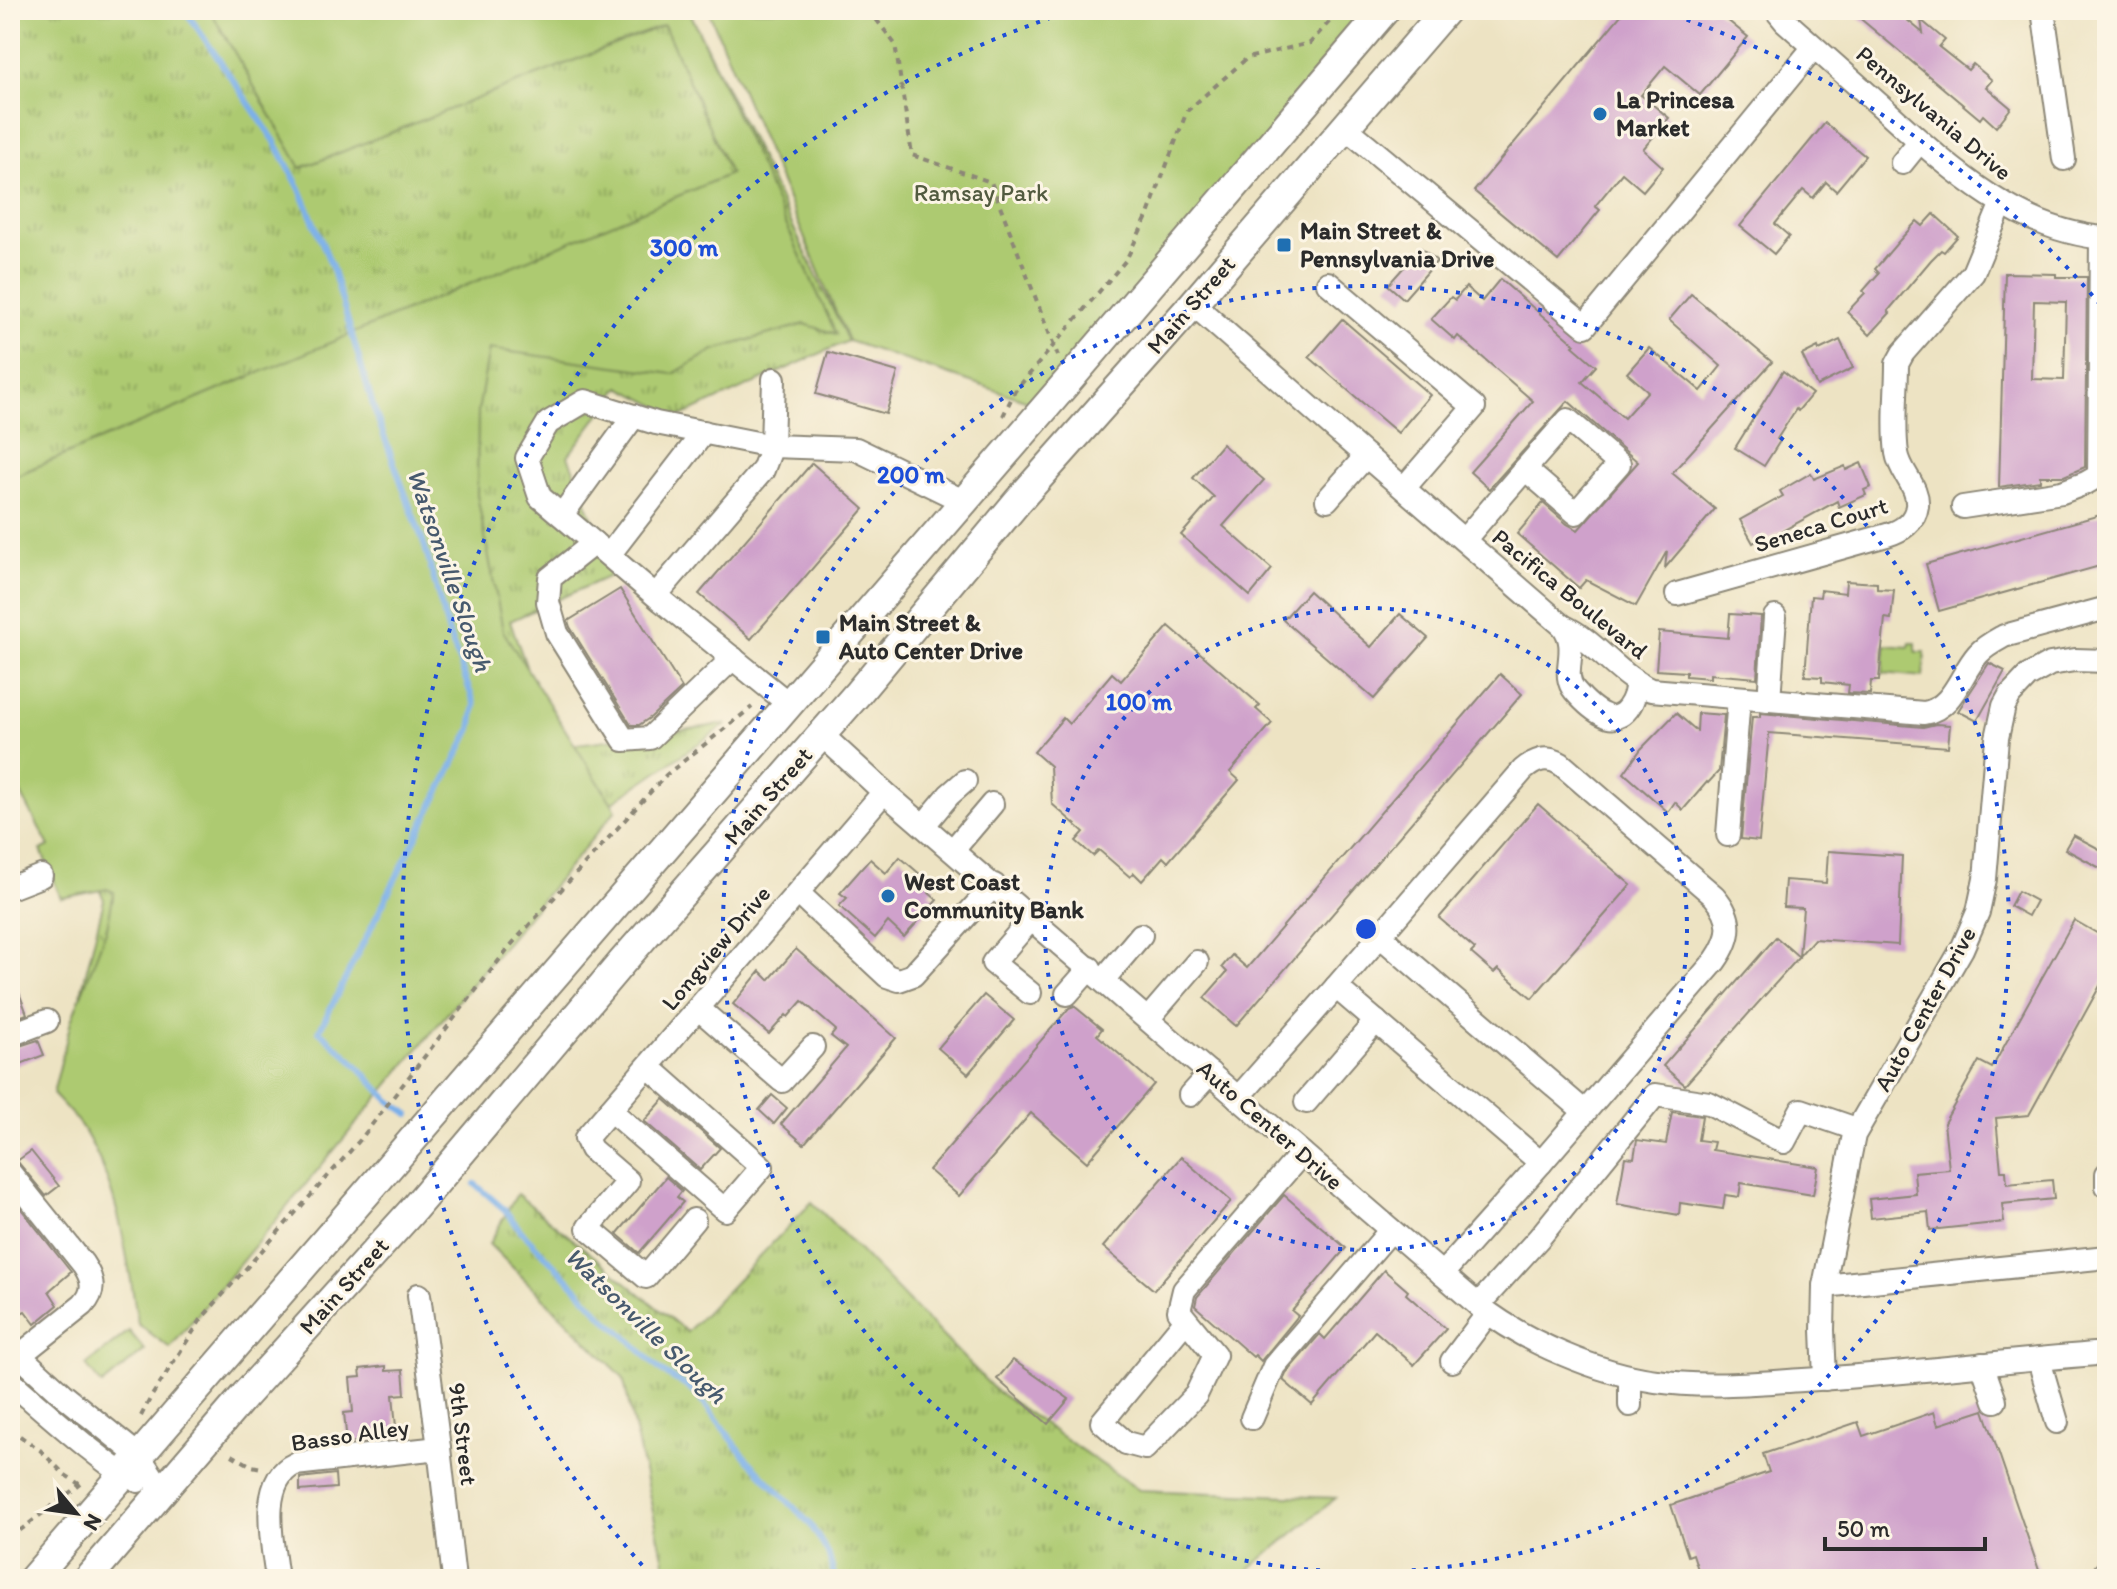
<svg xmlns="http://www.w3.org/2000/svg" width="2117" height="1589" viewBox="0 0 2117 1589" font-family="Itim,sans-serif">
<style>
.grass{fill:url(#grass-tufts);stroke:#6c7a4e;stroke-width:2}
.park{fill:#adca71;stroke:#6c7a4e;stroke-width:2}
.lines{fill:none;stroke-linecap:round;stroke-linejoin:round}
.stream{stroke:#7cb0e9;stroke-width:6}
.building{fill:#cfa1cb;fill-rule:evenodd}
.minor-casing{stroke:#8c8777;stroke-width:26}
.major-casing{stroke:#8c8777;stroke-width:32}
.path{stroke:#8c8777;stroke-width:4;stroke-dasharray:6 6;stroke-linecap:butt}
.minor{stroke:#fff;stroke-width:22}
.major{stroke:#fff;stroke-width:28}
.ring{fill:none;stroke:#1d4ed8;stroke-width:4;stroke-dasharray:4 8}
.poi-dot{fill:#1f6fb2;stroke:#fcf5e5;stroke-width:3}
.labels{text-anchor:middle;stroke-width:6;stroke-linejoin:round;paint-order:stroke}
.poi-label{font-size:24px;font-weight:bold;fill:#2b2b2b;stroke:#fcf5e5;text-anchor:start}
.street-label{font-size:24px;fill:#2b2b2b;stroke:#fcf5e5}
.park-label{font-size:24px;fill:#525b40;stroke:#fcf5e5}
.water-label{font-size:26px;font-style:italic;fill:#475a6e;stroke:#fcf5e5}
.centre{fill:#1d4ed8;stroke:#fcf5e5;stroke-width:4}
.ring-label{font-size:24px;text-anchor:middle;font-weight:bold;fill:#1d4ed8;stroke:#fcf5e5;stroke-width:6;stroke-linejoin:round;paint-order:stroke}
</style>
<defs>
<pattern id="grass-tufts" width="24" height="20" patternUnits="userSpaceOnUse" patternTransform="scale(2)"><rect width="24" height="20" fill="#adca71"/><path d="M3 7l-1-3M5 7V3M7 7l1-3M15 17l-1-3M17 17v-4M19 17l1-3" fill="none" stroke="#8da45d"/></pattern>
</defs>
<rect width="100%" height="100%" fill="#fcf5e5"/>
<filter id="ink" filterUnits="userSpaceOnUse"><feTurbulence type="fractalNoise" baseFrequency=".0125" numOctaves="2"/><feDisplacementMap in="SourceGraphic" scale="16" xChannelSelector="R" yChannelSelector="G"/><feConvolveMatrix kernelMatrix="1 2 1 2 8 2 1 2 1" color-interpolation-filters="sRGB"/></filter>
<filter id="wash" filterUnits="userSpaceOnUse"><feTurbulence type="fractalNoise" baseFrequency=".006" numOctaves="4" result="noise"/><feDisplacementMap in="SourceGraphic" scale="32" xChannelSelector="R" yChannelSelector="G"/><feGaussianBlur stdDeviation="1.8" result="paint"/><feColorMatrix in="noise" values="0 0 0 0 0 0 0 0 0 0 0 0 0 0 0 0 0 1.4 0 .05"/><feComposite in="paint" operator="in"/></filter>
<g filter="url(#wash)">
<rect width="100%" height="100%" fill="#ede3c3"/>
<g class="grass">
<path d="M10,10h673l10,9 155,322 -169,76 -59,-30 -52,69 46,118 -104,47 45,126 172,-23 -114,78 -303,370 -247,-106 41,-166 -94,-237z"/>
<path d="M517,1194l170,138 125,-130 183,188 144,100 197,8 -86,70 -8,11h-574l-45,-202 -134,-133z"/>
</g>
<g class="park">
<path d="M210,10h479l147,324 -31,-10 -91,26 -41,24 -184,-25 -11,63 -1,83 26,136 113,179 -446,538 -32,-24c-11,-66 -18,-133 -53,-192 -8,-13 -21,-26 -32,-38l18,-73 36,-93 7,-36 -7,-3 -46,9 -20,-48 8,-4 -39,-73v-295l720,-304 -66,-149 -363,143z"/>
<path d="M708,10h669l-340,394 -189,-63z"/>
<path d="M1910,643h6v9h9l-2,25 -40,-4 2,-28 24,2z"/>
<path d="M129,1331l16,19 -43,35 -16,-20z"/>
</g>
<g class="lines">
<g class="stream">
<path d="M185,10l89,130 26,49 32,78 42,142 51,138 24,87 26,71 -4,24 -152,302 32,28 39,42 19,13"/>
<path d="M475,1184l29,25 18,23 56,57 23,26 26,22 33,33 35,22 52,67 63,65 18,29 7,26"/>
</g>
</g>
<g id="blocks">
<g class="building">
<path d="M1625,10h90l33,27 -48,58 -35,-29 -24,29 28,23 -26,31 20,18 -20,24 -21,-18 -27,33 5,4 -42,51 -84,-70z"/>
<path d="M1850,10h45l28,23 -2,-13 24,20 -6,7 29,23 5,-6 19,16 -6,7 25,21 -15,19 -13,-12 -3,4z"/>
<path d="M1825,123l40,33 -29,35 -10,-9 -13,16 -10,-8 -28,34 14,12 -15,18 -34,-28z"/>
<path d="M1934,214l24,22 -14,16 -3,-2 -10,10 -43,51 2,2 -20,22 -23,-23 18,-19 -2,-2 16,-18 -4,-4 23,-27 19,-21 6,5z"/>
<path d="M1421,248l16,13 -33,38 -16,-14z"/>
<path d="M2005,273l51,1v3h31l-2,190 -21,9h-24v5l-41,6zM2034,301l32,1 -2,78 -32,-1z"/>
<path d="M1500,279l75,65 -2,2 23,20 -14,16 42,36 24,-27 -21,-18 22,-25 52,43 20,-25 -52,-46 22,-26 81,68 -100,111 43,36 -50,59 2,-17 -31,55 -50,-26 -7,8 -62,-54 26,-31 24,21 11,6 60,-68 -70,-61 -79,88 -19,-17 63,-71 -75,-65 -3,4 -24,-21 20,-22 4,3 11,-13 16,14z"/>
<path d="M1342,319l88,76 -32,38 -89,-76z"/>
<path d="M1840,340l13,28 -36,18 -15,-31 16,-8 1,3z"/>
<path d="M828,352l70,20 -12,42 -70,-20z"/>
<path d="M1783,371l29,23 -14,17 -2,-2 -19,30 3,2 -16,25 -29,-18z"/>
<path d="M1222,444l42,36 -41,46 49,43 -22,27 -69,-61 33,-38 -21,-19z"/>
<path d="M812,463l52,46 -113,130 -52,-45z"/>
<path d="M1861,463l10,24 -7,3 2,5 -27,12 -2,-6 -69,38 -2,-4 -13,8 -13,-23 43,-24 -3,-5 31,-18 3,6 31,-13 1,4z"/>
<path d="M2107,513v51l-168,47 -13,-47z"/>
<path d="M1846,581l31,2v6l17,1 -3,29 -6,-1 -6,63h-8l-1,13 -22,-1 1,-8 -27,-3v-5l-17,-1 6,-80 9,1 1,-7 24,3z"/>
<path d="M620,589l62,99 -31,29 -12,8h-8l-61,-98 -2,-6z"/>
<path d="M1309,591l62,56 29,-33 28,24 -54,61 -91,-79z"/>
<path d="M1730,614l31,2 -4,62 -47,-4v4l-24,-2v-4l-30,-2 3,-38 69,6z"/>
<path d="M1169,626l91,79 -4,4 16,14 -42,49 9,8 -71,82 -5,-5 -21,24 -8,-8 -4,4 -31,-27 -6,6 -17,-15 8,-9 -32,-28 -2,-38 -16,-14 29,-34 6,6 43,-51 9,8z"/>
<path d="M1989,663l16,8 -28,50 -19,-10z"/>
<path d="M1500,674l22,20 -286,332 -32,-28 23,-26 -5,-5 10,-12 15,13z"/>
<path d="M1676,713l21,18 1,-18 26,2 -5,56 -11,12 -1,-1 -24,28 -8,-8 -7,10 -44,-39 17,-24z"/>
<path d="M1760,713l163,14 13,-3 14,1 -2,22 -179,-14 -10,108 -18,-2 11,-122h8z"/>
<path d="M1538,804l93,81 -99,113 -34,-29 -4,4 -23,-20 4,-4 -36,-31z"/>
<path d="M2073,835l34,18 -7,15 -35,-19z"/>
<path d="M1828,851l74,5 -4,89 -84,-6 -15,17 4,-48 -20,-1 2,-27 41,3z"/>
<path d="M900,857l35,30 -6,6 8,7 -33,37 -16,-15 -13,16 -36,-32 8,-8 -7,-5 30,-34 16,14z"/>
<path d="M2018,891l18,10 -8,15 -18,-10z"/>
<path d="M2074,920l33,19v34l-78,142 -33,3 5,53h5l1,13 45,-4 2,19 -52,5 2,18 -74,8 -2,-18 -57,6 -2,-19 47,-5 -2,-22 35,-3 -5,-46 35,-62 13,7z"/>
<path d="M1776,937l23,20 -114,128 -22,-19z"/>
<path d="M796,949l100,89 -92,106 -23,-20 65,-76 -15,-12 5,-6 -34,-29 -14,16 -2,-2 -17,19 -36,-30 27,-33 9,9z"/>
<path d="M10,974h2l15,40 -17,6z"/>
<path d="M984,995l30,25 -46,54 -30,-26z"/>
<path d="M1074,1006l28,23 -5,6 57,49 -67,78 -56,-49 -72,83 -30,-26 140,-162z"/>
<path d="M38,1040l6,15 -34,13v-19z"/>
<path d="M772,1095l15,13 -13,16 -15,-14z"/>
<path d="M664,1099l56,49 -20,22 -56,-49z"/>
<path d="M1672,1112l30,4 -4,24 16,2 -2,8 106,17 -5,28 -72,-12 -2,14 -14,-2 -2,14 -43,-6 -1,12 -62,-11 8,-47 9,1 3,-18 29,4z"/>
<path d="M31,1151l28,35 -13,10 -29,-35z"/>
<path d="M1181,1157l50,44 -77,89 -51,-43z"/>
<path d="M666,1177l16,14 -5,6 6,5 -44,51 -22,-19z"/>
<path d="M10,1195l61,77 -22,19 9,14 -23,19 -10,-13 -4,2 -11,-14z"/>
<path d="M1284,1195l62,53 -54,63 6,5 -37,45 -6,-6 -2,2 -58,-51 2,-9z"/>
<path d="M1384,1270l24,21 -2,3 40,35 -32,36 -39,-34 -63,74 -29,-25 3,-7 34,-39 5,5z"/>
<path d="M1013,1360l56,39 -21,25 -51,-45z"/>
<path d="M386,1366v5l17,-1 2,24 -12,1 4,43 -50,5 -3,-30 9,-1 -3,-34 11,-1 -1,-8z"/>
<path d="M1984,1410l58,169h-341l-8,-25 -5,2 -17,-51 98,-33 -6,-18 95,-32 5,14 71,-24 4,13z"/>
<path d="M335,1474l1,14 -36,3v-13z"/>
</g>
</g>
</g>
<g filter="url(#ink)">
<use href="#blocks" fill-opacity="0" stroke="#8c8777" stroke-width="2"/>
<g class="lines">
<defs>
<g id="minor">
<path d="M1776,10l9,11c32,28 64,57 97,86 64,58 134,125 225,131"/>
<path d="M2043,10l21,149"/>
<path d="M1345,127l240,199 229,-279"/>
<path d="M1902,163l17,-21"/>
<path d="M1328,283l146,124 -70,81"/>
<path d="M1193,304l173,152 197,170c33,15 54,49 88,64l273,23c30,-5 36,-39 54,-59 7,-8 17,-13 26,-18l103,-28"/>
<path d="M1568,420l51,44 -43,49 -51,-44z"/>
<path d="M2099,475l2,-237"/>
<path d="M1327,500l39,-44"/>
<path d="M1963,507l99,-15 24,-9 21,-12"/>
<path d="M562,515l72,-99"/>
<path d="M1464,540l61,-71"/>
<path d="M594,543l-44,35 -2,24 9,31 67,107 26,-2 83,-80"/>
<path d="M609,555l95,-123"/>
<path d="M1677,594l210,-59c14,-4 28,-13 30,-29 2,-20 -17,-33 -20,-53 -4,-27 0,-61 0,-89l6,-11 70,-80 29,-70"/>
<path d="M656,595l107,-125 9,-24 2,-67"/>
<path d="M1563,626c18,24 -4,47 12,65 7,8 19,20 29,24 19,11 34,-18 32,-33"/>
<path d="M1769,700l6,-83"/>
<path d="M789,704l-127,-103 -122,-104 -13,-39 21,-35 37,-22 71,22 116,23 84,3 107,52"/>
<path d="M822,735l62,57 594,513c46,37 120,68 178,76 49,7 98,2 147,-1 101,-6 202,-19 304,-27"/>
<path d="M924,825l25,-30 16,-14"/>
<path d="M1728,835l11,-137"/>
<path d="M953,850l39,-46"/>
<path d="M10,888l31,-12"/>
<path d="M798,893l89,83 12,4 14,-5 81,-90"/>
<path d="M1380,936l205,176"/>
<path d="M1103,980l38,-45"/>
<path d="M1336,987l205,176"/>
<path d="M1030,993l-37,-30 39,-45"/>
<path d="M1067,994l23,-26"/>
<path d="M699,1009l83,72 31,-34"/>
<path d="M1148,1019l49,-57"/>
<path d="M10,1035l37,-14"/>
<path d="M1190,1095l20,-22"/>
<path d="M1238,1098l98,-111 187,-217c12,-10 23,-15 38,-6l153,132c20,23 18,41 1,65l-174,202 -99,111"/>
<path d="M1306,1102l70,-81"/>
<path d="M610,1110l115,100 37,-43 -113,-100"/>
<path d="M10,1173l73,91c10,15 13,27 0,41l-64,51"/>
<path d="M2107,1174v12"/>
<path d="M694,1220l-48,57 -58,-49 40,-47 -37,-32 -5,-11 298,-346"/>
<path d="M1824,1286l283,-29"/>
<path d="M419,1295l20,153 15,131"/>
<path d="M1478,1305l61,-67 116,-143 54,8 75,39 17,-32 55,19"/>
<path d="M1186,1320l-84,102 24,21 19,5 51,-53 19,-40 -36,-44 5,-21 118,-137"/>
<path d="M10,1347l52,47 77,62 24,36"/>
<path d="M2039,1360l18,62"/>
<path d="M1452,1361l36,-48"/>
<path d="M1982,1364l13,37"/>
<path d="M1825,1379l-2,-49 1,-44 30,-151 108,-186 16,-37 7,-33 12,-141 7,-32 6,-11 18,-19 22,-12 25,-4 32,1"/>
<path d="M10,1381c25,22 50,44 76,65 17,13 32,27 52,35"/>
<path d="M1630,1405v-28"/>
<path d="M1252,1418l22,-52 117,-136"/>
<path d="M2105,1573l2,-1"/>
<path d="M277,1579c-4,-33 -20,-98 18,-115l144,-16"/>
</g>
<g id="major">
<path d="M33,1579l1036,-1199 316,-370"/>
<path d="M87,1579l158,-184 166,-183 212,-251 235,-268 160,-192 175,-197 253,-294"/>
</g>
</defs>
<use href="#minor" class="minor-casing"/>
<use href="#major" class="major-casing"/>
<g class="path">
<path d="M869,10l26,34 17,111 79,27 67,174"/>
<path d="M1003,416l12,-25 111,-131 21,-43 40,-106 60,-53 63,-15 30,-33"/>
<path d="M141,1416l10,-19 51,-79 158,-178 150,-194 156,-171 86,-68"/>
<path d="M10,1429l30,21 24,24 15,10"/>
<path d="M232,1455l20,11 9,2"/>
<path d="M10,1538l71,-54"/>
</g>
<use href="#minor" class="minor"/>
<use href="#major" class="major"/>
</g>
</g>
<g class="ring">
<circle cx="1366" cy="929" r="321"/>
<circle cx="1366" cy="929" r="643"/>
<path d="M650 1574A964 964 0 0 1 1068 12M1664 12A964 964 0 0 1 2104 309"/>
</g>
<g class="poi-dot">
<circle cx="1600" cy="114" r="8"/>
<rect x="1276" y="237" width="16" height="16" rx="4"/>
<rect x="815" y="629" width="16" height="16" rx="4"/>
<circle cx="888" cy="896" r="8"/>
</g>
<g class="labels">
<g class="poi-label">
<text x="1616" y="108">La Princesa<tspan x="1616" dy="28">Market</tspan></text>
<text x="1300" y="239">Main Street &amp;<tspan x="1300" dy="28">Pennsylvania Drive</tspan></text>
<text x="839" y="631">Main Street &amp;<tspan x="839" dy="28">Auto Center Drive</tspan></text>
<text x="904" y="890">West Coast<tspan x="904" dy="28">Community Bank</tspan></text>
</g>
<g class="street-label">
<text transform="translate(1934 113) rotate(40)" y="8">Pennsylvania Drive</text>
<text transform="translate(1191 305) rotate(-49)" y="8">Main Street</text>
<text transform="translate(1821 525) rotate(-17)" y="8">Seneca Court</text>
<text transform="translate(1570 594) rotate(39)" y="8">Pacifica Boulevard</text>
<text transform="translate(768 796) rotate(-49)" y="8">Main Street</text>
<text transform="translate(716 948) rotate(-50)" y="8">Longview Drive</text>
<text transform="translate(1925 1009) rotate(-61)" y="8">Auto Center Drive</text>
<text transform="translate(1270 1125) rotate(41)" y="8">Auto Center Drive</text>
<text transform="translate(344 1286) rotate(-48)" y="8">Main Street</text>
<text transform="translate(463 1434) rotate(83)" y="8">9th Street</text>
<text transform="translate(350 1435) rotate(-8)" y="8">Basso Alley</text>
</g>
<g class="park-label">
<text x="981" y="201">Ramsay Park</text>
</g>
<g class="water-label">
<text transform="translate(450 570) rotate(71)" y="9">Watsonville Slough</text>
<text transform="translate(646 1325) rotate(44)" y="9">Watsonville Slough</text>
</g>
</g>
<circle cx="1366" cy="929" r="12" class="centre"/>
<g class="ring-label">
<text x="684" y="256">300 m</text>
<text x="911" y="483">200 m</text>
<text x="1139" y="710">100 m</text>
</g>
<rect width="2117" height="1589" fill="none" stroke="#fcf5e5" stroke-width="40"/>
<g transform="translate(76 1513) rotate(119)" stroke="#fcf5e5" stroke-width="6" paint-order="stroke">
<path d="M0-6L14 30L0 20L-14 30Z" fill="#2b2b2b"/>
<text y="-12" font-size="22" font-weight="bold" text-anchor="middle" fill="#2b2b2b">N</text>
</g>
<path d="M1825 1537v12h160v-12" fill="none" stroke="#2b2b2b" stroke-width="4"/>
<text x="1837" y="1537" font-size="24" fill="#2b2b2b" stroke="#fcf5e5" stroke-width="6" paint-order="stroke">50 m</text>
</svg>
